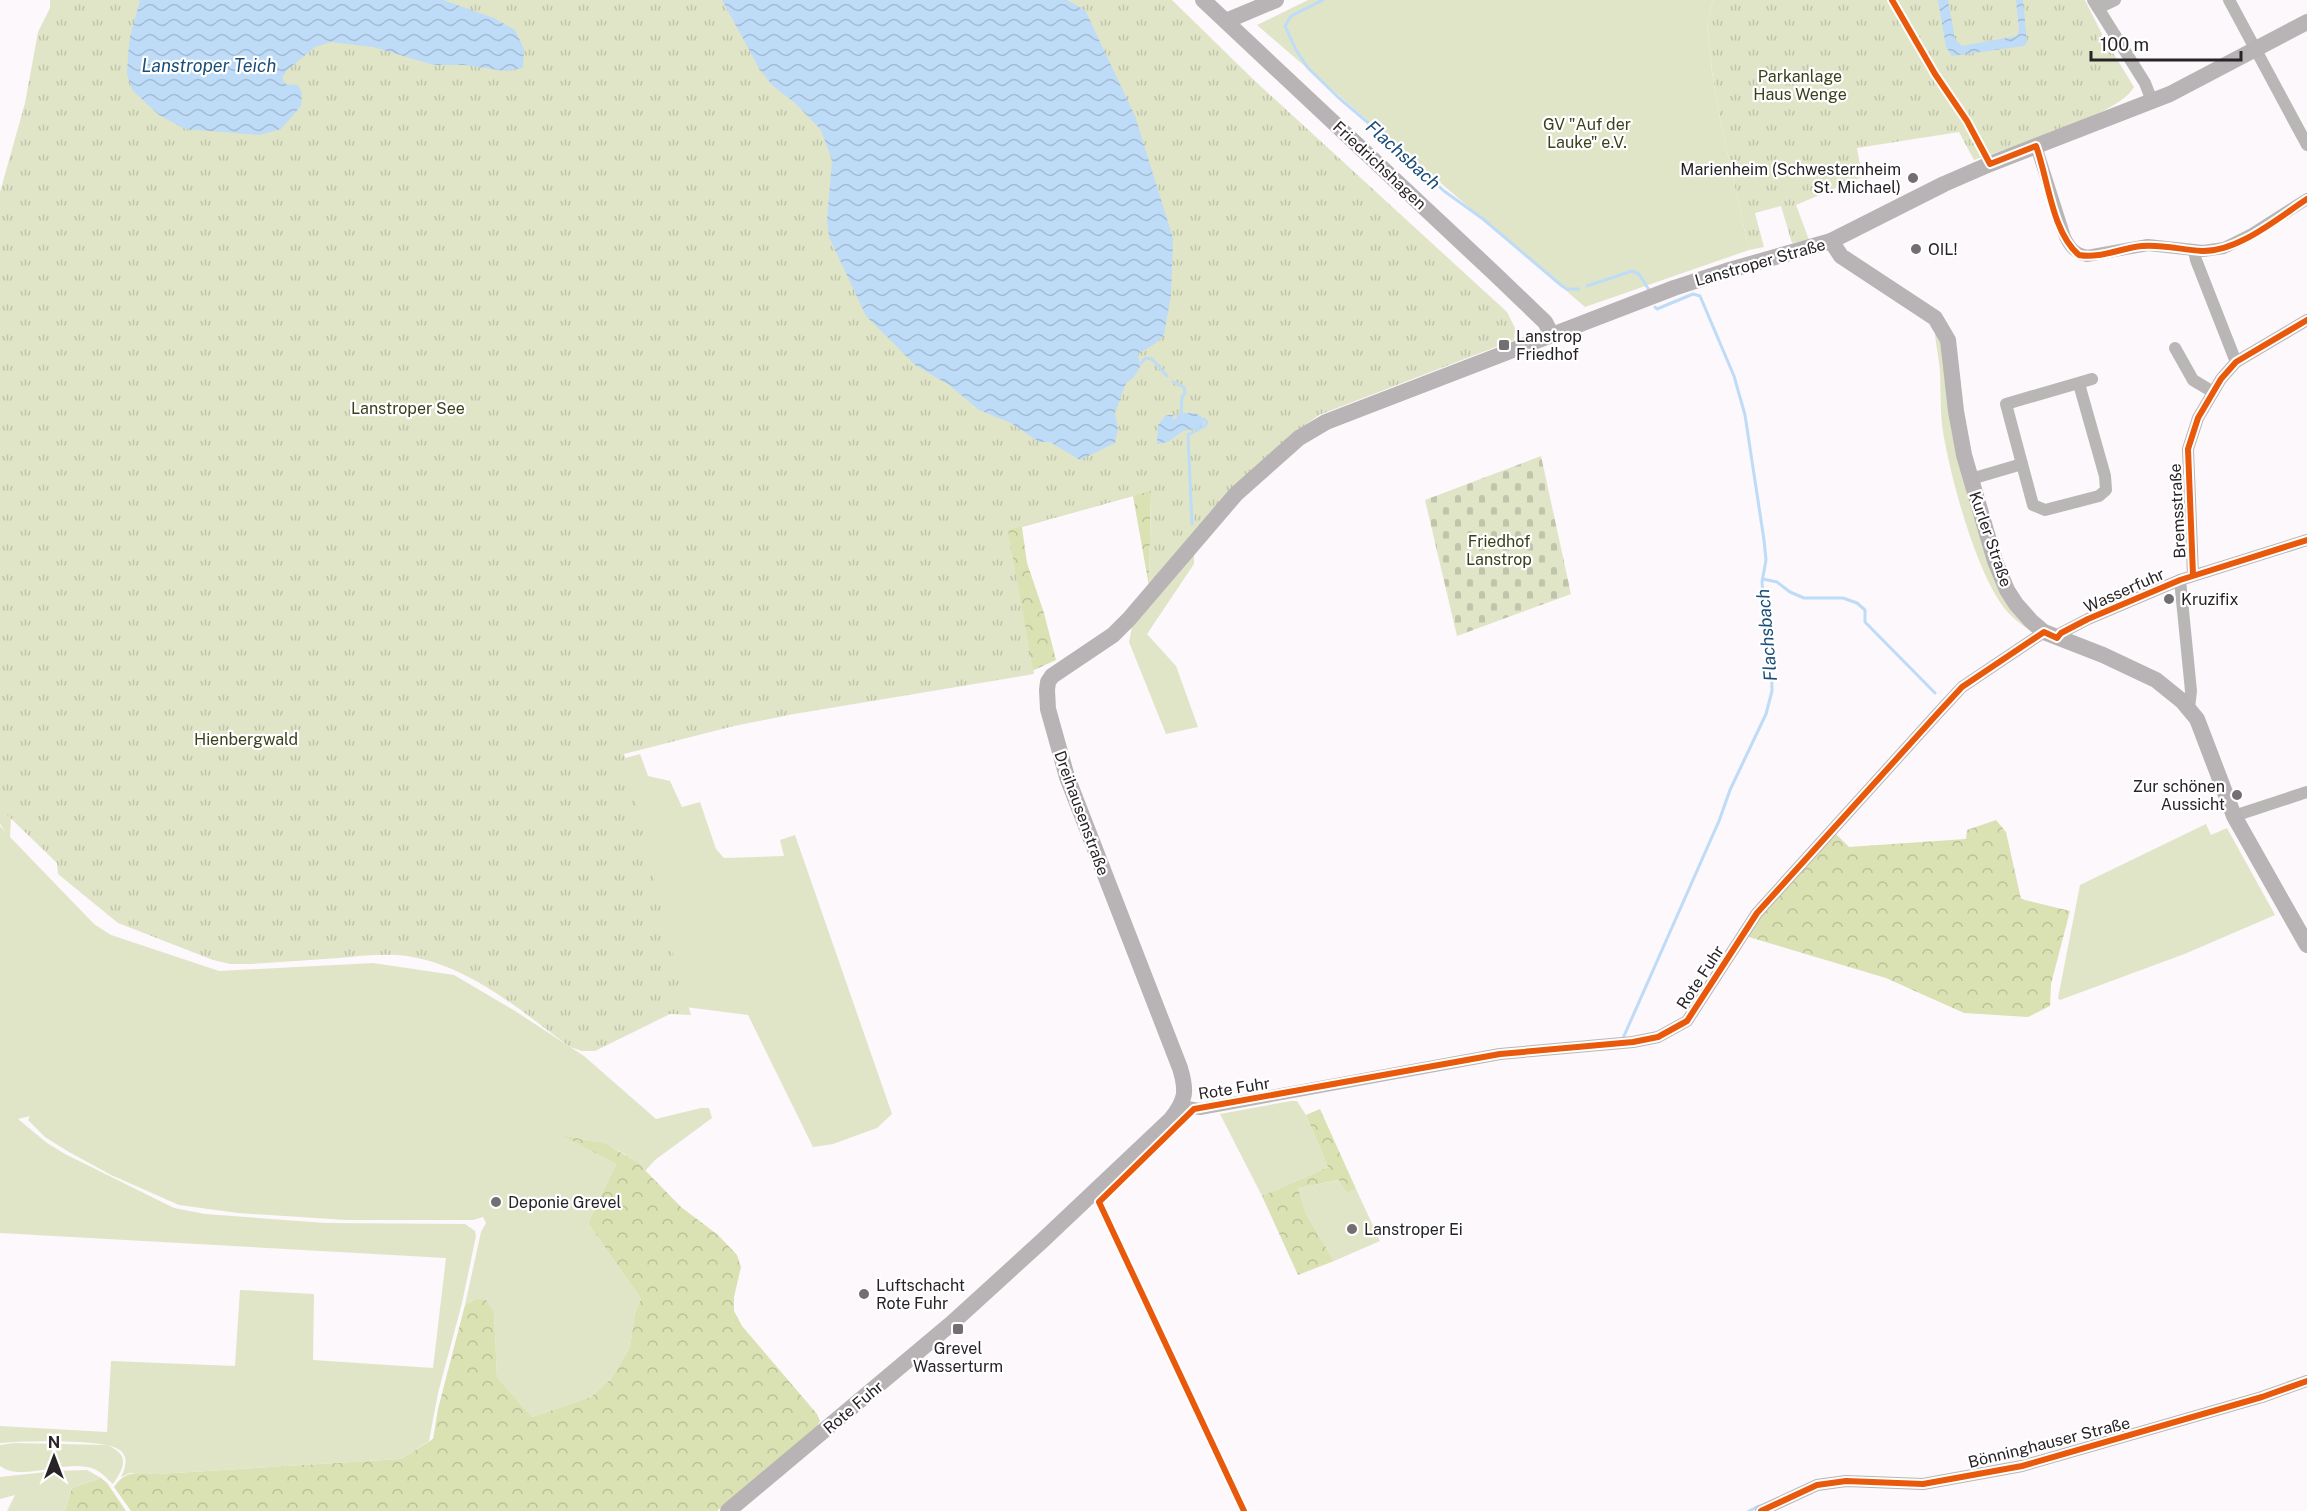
<svg xmlns="http://www.w3.org/2000/svg" width="2307" height="1511" viewBox="0 0 2307 1511" font-family="'Public Sans',sans-serif">
<style>
.green{fill:#e0e5c7}
.forest{fill:url(#forest-crowns)}
.cemetery{fill:url(#cemetery-stones)}
.park{fill:url(#park-tufts)}
.water{fill:url(#water-waves)}
.lines{fill:none;stroke-linecap:round;stroke-linejoin:round}
.stream{stroke:#bedbf7;stroke-width:3}
.street{stroke:#b9b6b6;stroke-width:12}
.secondary{stroke:#b8b4b6;stroke-width:16}
.cycleway-casing{stroke:#fff;stroke-width:10}
.cycleway{stroke:#e8590c;stroke-width:6}
.poi-dot{fill:#726e72;stroke:#fff;stroke-width:2}
.labels{text-anchor:middle;stroke-width:4.5;stroke-linejoin:round;paint-order:stroke}
.park-label{font-size:16px;fill:#39401a;stroke:#fff}
.street-label{font-size:16px;fill:#282327;stroke:#fff}
.poi-label{font-size:16px;fill:#282327;stroke:#fff;text-anchor:start}
.water-label{font-size:18px;font-style:italic;fill:#1a4e78;stroke:#fff}
</style>
<defs>
<pattern id="forest-crowns" width="20" height="18" patternUnits="userSpaceOnUse" patternTransform="scale(1.5)"><rect width="20" height="18" fill="#dae1b2"/><path d="M2 6a3 3 0 1 1 6 0M12 15a3 3 0 1 1 6 0" fill="none" stroke="#bbc199"/></pattern>
<pattern id="cemetery-stones" width="16" height="16" patternUnits="userSpaceOnUse" patternTransform="scale(1.5)"><rect width="16" height="16" fill="#e0e5c7"/><path d="M2 7V4a2 2 0 0 1 4 0v3zM10 15v-3a2 2 0 0 1 4 0v3z" fill="#c0c4ab"/></pattern>
<pattern id="park-tufts" width="24" height="20" patternUnits="userSpaceOnUse" patternTransform="scale(1.5)"><rect width="24" height="20" fill="#e0e5c7"/><path d="M3 7l-1-3M5 7V3M7 7l1-3M15 17l-1-3M17 17v-4M19 17l1-3" fill="none" stroke="#c0c4ab"/></pattern>
<pattern id="water-waves" width="16" height="10" patternUnits="userSpaceOnUse" patternTransform="scale(1.5)"><rect width="16" height="10" fill="#bedbf7"/><path d="M0 5q4-4 8 0t8 0" fill="none" stroke="#a3bcd4"/></pattern>
</defs>
<rect width="100%" height="100%" fill="#fcf8fc"/>
<g class="green">
<path d="M1308,0h405l-6,24 5,48 8,47 29,131 -164,57 -328,-282z"/>
<path d="M1935,318l18,49 42,194 42,75c-13,-10 -28,-19 -37,-34 -26,-39 -49,-123 -57,-170 -3,-20 -2,-40 -3,-60 -1,-18 -7,-36 -5,-54z"/>
<path d="M0,423l27,86 -17,328 84,87 17,11 108,36 154,-8 81,12 61,36 69,45 72,63 45,-11h8l3,10 -57,42 -10,11c-20,-23 -51,-31 -80,-35l51,28 -28,59 53,76 -6,13 -5,35 -19,32 -20,18 -59,20 -35,-40 -3,-65 -18,-13 -11,6 16,-73 5,-9 -3,-6 -10,3h-127l-108,-7 -59,-8 -68,-30 -42,-23 -24,-15 -17,-17 2,-4 -12,3 29,24 18,11 109,54 31,6 121,9 139,1 10,7 1,5 -14,67 -24,90 -9,48 -28,18 -244,15 -27,-1 -9,4c4,-9 8,-18 0,-26 -12,-13 -101,-10 -121,-8v-17l107,6 4,-71 124,5 5,-76 74,4 -1,66 120,8 13,-110 -446,-25v-407l6,6 -6,-8z"/>
<path d="M1194,552v12l-47,70 29,32 22,61 -32,7 -37,-92 4,-20z"/>
<path d="M640,754l8,22 22,5 12,26 18,-5 16,47 8,9 60,-2 -4,-16 15,-5 97,279 -15,14 -44,16 -20,3 -65,-132 -78,-10 -140,-221z"/>
<path d="M2206,824l5,11 16,-7 48,87 -88,38 -127,47 -2,-2 22,-113z"/>
<path d="M1291,1101h6l9,14 22,52 -66,29 -42,-82z"/>
<path d="M1340,1180l7,13 9,-4 24,52 -46,20 -28,-47 -8,-26z"/>
<path d="M14,1443l93,2c24,10 17,23 6,39 -6,-5 -11,-12 -19,-15 -28,-11 -71,14 -94,-3v-21z"/>
<path d="M87,1470l14,8 -29,10 -7,23h-58l8,-16 -15,4v-22l55,-6z"/>
</g>
<g class="forest">
<path d="M1151,491l-2,95 -16,-90 -111,31 5,36 17,50 12,47 -22,10 -53,7 14,-175z"/>
<path d="M1996,820l10,12 15,67 49,12 -19,73 -1,22 -22,11 -64,-4 -78,-35 -144,-43 90,-105 17,17 117,-8 1,-9z"/>
<path d="M1320,1109l36,80 -9,4 -8,-13 -41,8 8,26 28,47 -36,14 -36,-79 66,-29 -22,-52z"/>
<path d="M562,1135l44,9 31,18 44,45 37,28 19,20 4,12 -7,30v14l8,15 75,88 3,7 -7,12 -96,78h-586l-17,-24c12,-18 24,-13 43,-13l244,-15 32,-20 5,-30 27,-104 11,-6 10,1 8,12 3,65 35,40 59,-20 20,-18 19,-32 5,-35 6,-13 -53,-76 28,-59z"/>
<path d="M101,1478l6,5 19,28h-61l7,-23z"/>
</g>
<path class="cemetery" d="M1541,456l30,138 -114,42 -32,-136z"/>
<g class="park">
<path d="M50,0h1122l84,82 251,230 8,16 -1,12 -195,75 -18,13 -152,158 2,-95 -143,39 26,144 -240,40 -60,12 -110,28 51,207 16,54 -21,-1 -75,37h-13l-12,-4c-49,-36 -101,-82 -163,-91 -23,-3 -46,0 -69,2 -29,2 -58,4 -87,6h-21l-17,-4 -95,-37 -60,-49 -1,-11 -57,-55v-616l25,-89 13,-71 12,-24z"/>
<path d="M1713,0h372l19,38 30,49c-15,29 -127,61 -160,73l-15,-28 -102,16 5,29 -66,28 13,35 -17,3 -11,-37 -26,7 9,34 -15,3 -29,-131 -8,-48 -5,-47z"/>
</g>
<g class="water">
<path d="M140,0h303l51,18 21,12 9,19 -1,19 -18,3 -41,-6h-30l-61,-18 -42,-5 -16,5 -29,24 -4,7 4,6 12,1 4,8 -1,13 -20,23 -21,6 -75,-6 -26,-14 -27,-25 -5,-17 1,-17 2,-19z"/>
<path d="M722,0h345l18,10 50,106 38,122 -2,57 -7,40 -8,8 -18,11 2,13 -6,10 -8,6 -11,30 3,15 -3,15 -35,17 -30,-18h-11l-28,-19 -32,-13 -30,-25 -34,-20 -49,-49 -37,-79 -2,-17 5,-60 -11,-30 -25,-26 -24,-19 -12,-15z"/>
<path d="M1938,0h10l7,39 7,7 55,-10 2,-6 -3,-30h7l4,42 -3,4 -72,10 -6,-9z"/>
<path d="M1185,413h10l7,4 2,6 -4,5 -17,3 -15,11 -11,2 1,-19 8,-10h7v4h3l2,-5z"/>
</g>
<g class="lines">
<g class="stream">
<path d="M1323,0l-32,16 -6,10 11,24 12,18 31,30 60,51 45,42 39,28 79,67 5,3h12"/>
<path d="M1587,286l45,-15 7,3 10,16"/>
<path d="M1140,364l6,-6 6,1 15,17"/>
<path d="M1173,382l11,5 1,6 -3,4 -1,17"/>
<path d="M1192,524l-4,-89 17,-9 2,-4 -3,-3"/>
<path d="M1763,579l14,3 13,10 14,6h39l14,5 8,7v12l70,71"/>
<path d="M1624,1036l95,-215 11,-31 36,-76 6,-23 -1,-49 -8,-48 -1,-12 4,-22 -2,-20 -19,-125 -11,-39 -34,-80 -7,-2 -36,15 -2,-2"/>
<path d="M1749,1511l10,-5"/>
</g>
<g class="street">
<path d="M2093,0l52,83 7,18"/>
<path d="M2229,0l78,145"/>
<path d="M2098,8l17,-8"/>
<path d="M2036,146l29,91c5,11 11,17 22,19l61,-11 55,6 21,-3 28,-14 55,-35"/>
<path d="M2194,250l2,10 40,102"/>
<path d="M2175,348l18,32 20,12"/>
<path d="M2022,464l11,41 12,5 54,-14 7,-6 -1,-14 -26,-92"/>
<path d="M1971,479l51,-15 -16,-60 86,-25"/>
<path d="M2193,575l-5,-126 10,-31 23,-39 15,-17 71,-42"/>
<path d="M2180,580l11,111 -2,17"/>
<path d="M2057,638l4,-5 27,-14 92,-39 127,-40"/>
<path d="M2234,816l73,-24"/>
<path d="M1181,1106l19,3 300,-55 133,-12 25,-5 29,-16 70,-108 181,-200 24,-26 82,-55"/>
<path d="M1761,1511l56,-26 29,-4 77,3 99,-18 240,-69 45,-16"/>
</g>
<g class="secondary">
<path d="M1203,0l292,274 50,48 7,13"/>
<path d="M1226,21l50,-21"/>
<path d="M1831,241l10,15 94,62 13,22 8,71 8,44 31,106 12,29 9,14 15,17 13,11 59,23 53,25 26,21 15,18 37,97 73,129"/>
<path d="M728,1511l224,-188 90,-82 129,-122c15,-19 16,-28 9,-51l-113,-291 -19,-68 -1,-19 1,-8 4,-6 61,-41 16,-16 107,-125 63,-56 27,-16 348,-134 52,-17 105,-30 113,-57 46,-20 180,-70 137,-72"/>
</g>
<defs>
<g id="cycleway">
<path d="M1892,0l43,74 32,47 23,43 46,-18c12,32 16,87 43,109 21,4 42,-7 63,-9 20,-2 40,4 60,5 36,1 76,-33 105,-52"/>
<path d="M2193,575l-5,-126 10,-31 23,-39 15,-17 71,-42"/>
<path d="M1244,1511l-145,-309 95,-93 306,-55 133,-12 25,-5 29,-16 70,-108 181,-200 24,-26 82,-55 13,6 4,-5 27,-14 92,-39 127,-40"/>
<path d="M1761,1511l56,-26 29,-4 77,3 99,-18 240,-69 45,-16"/>
</g>
</defs>
<use href="#cycleway" class="cycleway-casing"/>
<use href="#cycleway" class="cycleway"/>
</g>
<g class="poi-dot">
<circle cx="1913" cy="178" r="6"/>
<circle cx="1916" cy="249" r="6"/>
<rect x="1498" y="339" width="12" height="12" rx="3"/>
<circle cx="2169" cy="599" r="6"/>
<circle cx="2237" cy="795" r="6"/>
<circle cx="496" cy="1202" r="6"/>
<circle cx="1352" cy="1229" r="6"/>
<circle cx="864" cy="1294" r="6"/>
<rect x="952" y="1323" width="12" height="12" rx="3"/>
</g>
<g class="labels">
<g class="park-label">
<text x="1800" y="82">Parkanlage<tspan x="1800" dy="18">Haus Wenge</tspan></text>
<text x="1587" y="130">GV "Auf der<tspan x="1587" dy="18">Lauke" e.V.</tspan></text>
<text x="408" y="414">Lanstroper See</text>
<text x="1499" y="547">Friedhof<tspan x="1499" dy="18">Lanstrop</tspan></text>
<text x="246" y="745">Hienbergwald</text>
</g>
<g class="street-label">
<text transform="translate(1380 165) rotate(43)" y="6">Friedrichshagen</text>
<text transform="translate(1760 262) rotate(-16)" y="6">Lanstroper Straße</text>
<text transform="translate(2177 511) rotate(-93)" y="6">Bremsstraße</text>
<text transform="translate(1991 539) rotate(71)" y="6">Kurler Straße</text>
<text transform="translate(2124 590) rotate(-24)" y="6">Wasserfuhr</text>
<text transform="translate(1082 813) rotate(70)" y="6">Dreihausenstraße</text>
<text transform="translate(1700 977) rotate(-57)" y="6">Rote Fuhr</text>
<text transform="translate(1234 1088) rotate(-9)" y="6">Rote Fuhr</text>
<text transform="translate(853 1407) rotate(-40)" y="6">Rote Fuhr</text>
<text transform="translate(2049 1442) rotate(-14)" y="6">Bönninghauser Straße</text>
</g>
<g class="poi-label">
<text x="1901" y="175" text-anchor="end">Marienheim (Schwesternheim<tspan x="1901" dy="18">St. Michael)</tspan></text>
<text x="1928" y="255">OIL!</text>
<text x="1516" y="342">Lanstrop<tspan x="1516" dy="18">Friedhof</tspan></text>
<text x="2181" y="605">Kruzifix</text>
<text x="2225" y="792" text-anchor="end">Zur schönen<tspan x="2225" dy="18">Aussicht</tspan></text>
<text x="508" y="1208">Deponie Grevel</text>
<text x="1364" y="1235">Lanstroper Ei</text>
<text x="876" y="1291">Luftschacht<tspan x="876" dy="18">Rote Fuhr</tspan></text>
<text x="958" y="1354" text-anchor="middle">Grevel<tspan x="958" dy="18">Wasserturm</tspan></text>
</g>
<g class="water-label">
<text x="209" y="72">Lanstroper Teich</text>
<text transform="translate(1403 155) rotate(42)" y="6">Flachsbach</text>
<text transform="translate(1767 635) rotate(-95)" y="6">Flachsbach</text>
</g>
</g>
<g transform="translate(54 1457)" stroke="#ffffff" stroke-width="4.5" paint-order="stroke">
<path d="M0-4.5L10 22L0 15L-10 22Z" fill="#282327"/>
<text y="-9" font-size="16" font-weight="bold" text-anchor="middle" fill="#282327">N</text>
</g>
<path d="M2091 51v9h150v-9" fill="none" stroke="#282327" stroke-width="3"/>
<text x="2100" y="51" font-size="18" fill="#282327" stroke="#ffffff" stroke-width="4.5" paint-order="stroke">100 m</text>
</svg>
